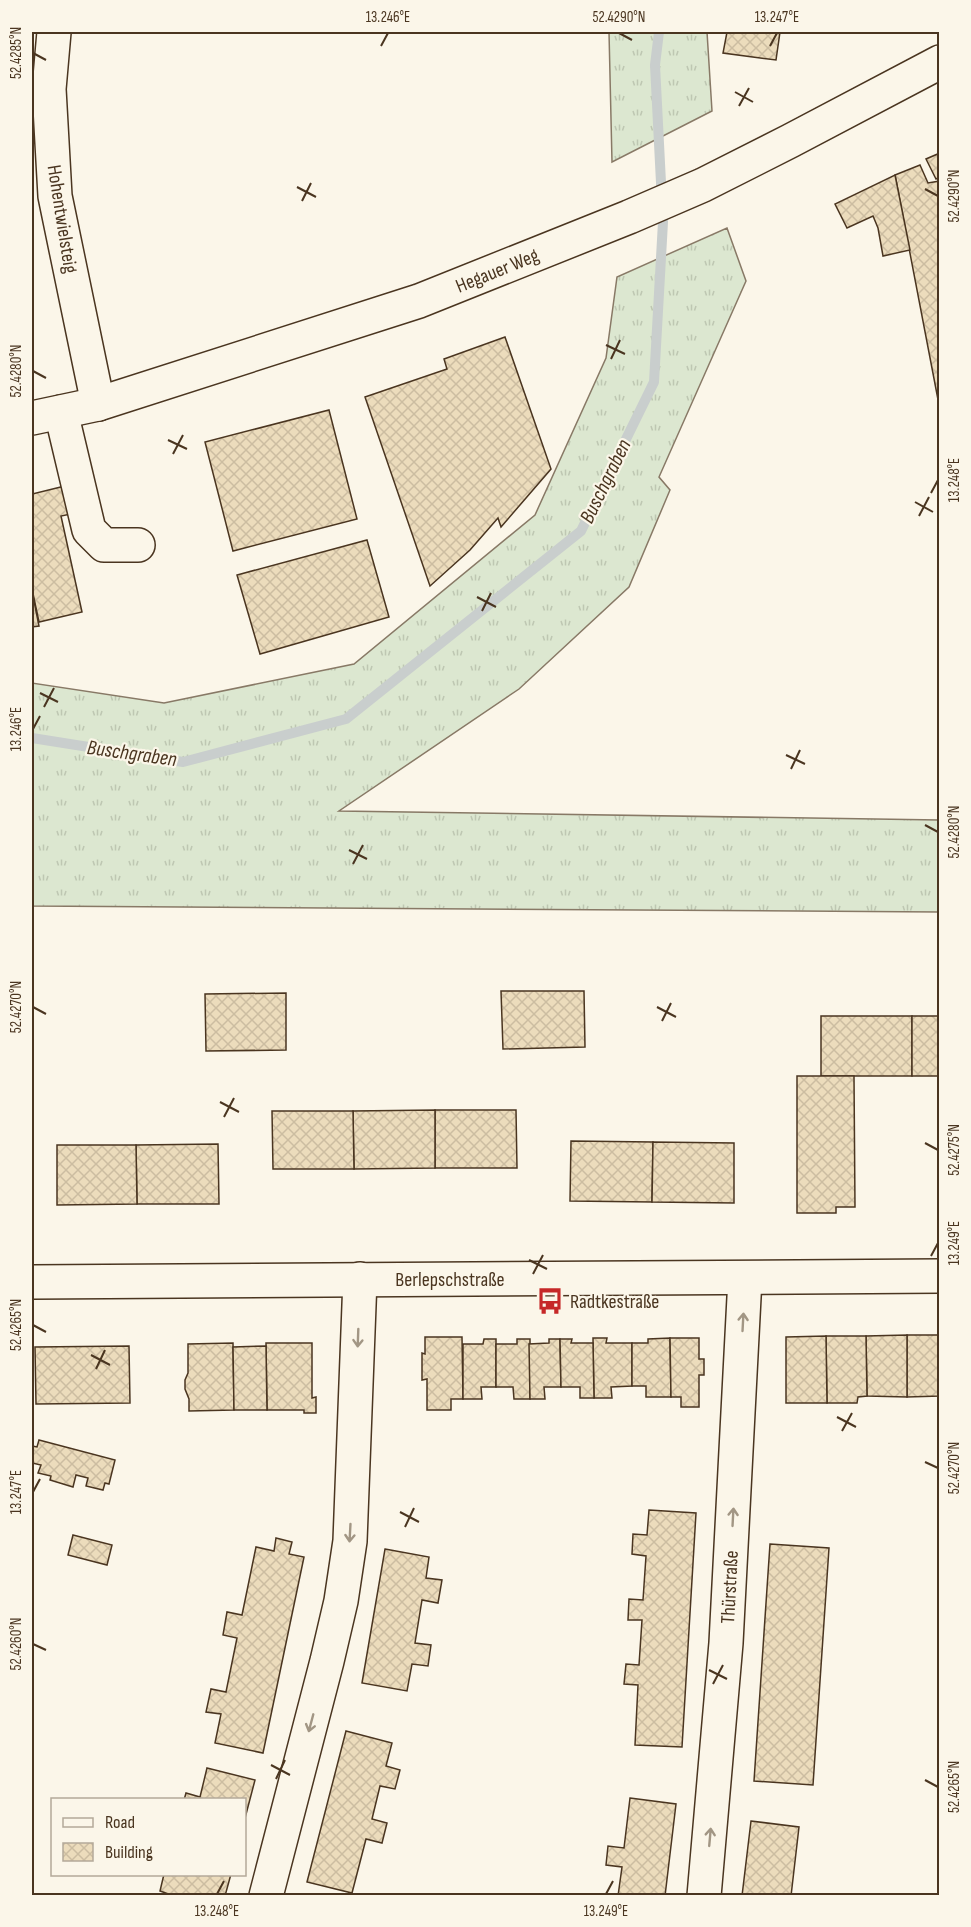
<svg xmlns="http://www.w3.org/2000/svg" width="971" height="1927" viewBox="0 0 971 1927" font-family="'Sofia Sans Condensed',sans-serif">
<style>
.grass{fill:url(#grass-tufts);stroke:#887966;stroke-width:1.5}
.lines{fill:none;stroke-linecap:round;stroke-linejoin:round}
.stream{stroke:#c9cecd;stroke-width:10}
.building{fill:url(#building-cross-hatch);stroke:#4a3520;stroke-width:1.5}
.minor-casing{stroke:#4a3520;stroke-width:36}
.minor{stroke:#fbf6e9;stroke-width:33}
.oneway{stroke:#a29684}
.ticks{fill:none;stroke:#4a3520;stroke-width:2}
.labels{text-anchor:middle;stroke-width:4.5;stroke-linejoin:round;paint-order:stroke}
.street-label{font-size:20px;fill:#4a3520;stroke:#fbf6e9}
.poi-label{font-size:20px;fill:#4a3520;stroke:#fbf6e9;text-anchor:start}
.water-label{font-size:21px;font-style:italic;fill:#4a3520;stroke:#fbf6e9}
.neatline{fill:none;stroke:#4a3520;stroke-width:2}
.ticks-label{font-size:15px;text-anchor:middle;fill:#4a3520}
</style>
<defs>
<pattern id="grass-tufts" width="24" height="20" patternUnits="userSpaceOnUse" patternTransform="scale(1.5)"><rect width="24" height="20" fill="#dce7d0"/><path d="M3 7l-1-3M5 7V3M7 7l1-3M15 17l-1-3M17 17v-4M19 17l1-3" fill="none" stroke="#bec7b2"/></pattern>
<pattern id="building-cross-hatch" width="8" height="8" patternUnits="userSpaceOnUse" patternTransform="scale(1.5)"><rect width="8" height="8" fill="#ecdcbc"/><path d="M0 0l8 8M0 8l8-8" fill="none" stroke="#ccbda1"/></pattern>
</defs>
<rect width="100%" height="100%" fill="#fbf6e9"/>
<g class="grass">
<path d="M609,32h98l5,79 -100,51z"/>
<path d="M727,228l19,53 -87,196 11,13 -41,97 -110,102 -180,122 600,9v92l-907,-6v-223l132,20 190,-39 181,-149 71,-157 11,-81z"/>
</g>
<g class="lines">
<path class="stream" d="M32,738l151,24 163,-43 235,-188 73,-149 9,-160 -8,-157 4,-33"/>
</g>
<g class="building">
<path d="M727,32h53l-4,28 -53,-7z"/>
<path d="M940,153v24l-4,2 -10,-20z"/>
<path d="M920,165l8,18 12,-2v229l-45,-235z"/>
<path d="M895,175l15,75 -27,6 -5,-28 -5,-12 -26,12 -12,-24z"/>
<path d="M505,337l46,132 -50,58 -3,-9 -28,32 -40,36 -65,-189 82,-28 -3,-10z"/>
<path d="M329,410l28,109 -124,32 -28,-109z"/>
<path d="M65,486l6,28 -10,2 21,96 -43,10 -7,-33v-95z"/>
<path d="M367,540l22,77 -129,37 -23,-79z"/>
<path d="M32,591l7,35 -7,1z"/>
<path d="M501,991h83l1,56 -82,2z"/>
<path d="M286,993v57l-80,1 -1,-57z"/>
<rect x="821" y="1016" width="91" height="60"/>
<rect x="912" y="1016" width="28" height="60"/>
<path d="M797,1076h57l1,131h-19v6h-39z"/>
<path d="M435,1110h81l1,58h-82z"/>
<path d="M435,1110v58l-81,1 -1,-58z"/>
<path d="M272,1111h81l1,58h-81z"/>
<path d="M571,1141l82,1 -1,60 -82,-1z"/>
<path d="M653,1142l81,1v60l-82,-1z"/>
<path d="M218,1144l1,60h-82l-1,-59z"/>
<path d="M57,1145h79l1,59 -80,1z"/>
<path d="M907,1335h33v61l-33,1z"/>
<path d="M907,1335v62l-40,-1 -1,-60z"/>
<path d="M826,1336h40l1,60 -9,1 -1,6h-30z"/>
<path d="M826,1336l1,67h-41v-66z"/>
<path d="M425,1337h37l1,62h-12v11h-24v-31l-5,1v-27l3,1z"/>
<path d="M593,1338h14l-1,5h26v43l-21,1 1,11h-18z"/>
<path d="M670,1338l1,59h-25v-11h-14v-43h16v-4z"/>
<path d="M670,1338h29v21h5v16h-5v32h-18v-10h-10z"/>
<path d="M484,1339h12v48h-15l1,12h-19v-55h20z"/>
<path d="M517,1339h13v60h-16l-1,-12h-17v-43h21z"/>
<path d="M549,1339h11l1,48h-17l1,12h-15l-1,-55 20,-1z"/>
<path d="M560,1339h12l-1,4h22l1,55h-14v-11h-19z"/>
<path d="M233,1343l1,67 -45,1v-12l-4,-10v-9l3,-7v-29z"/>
<path d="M266,1343h46v55l4,-1v16h-12v-3h-37z"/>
<path d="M129,1346l1,57 -94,1 -1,-57z"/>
<path d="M266,1346l1,64h-33l-1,-63z"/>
<path d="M39,1440l76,20 -6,24 -4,-1 -2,7 -17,-4 2,-8 -12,-3 -3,12 -23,-7 1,-4 -13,-3 3,-8 -9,-2v-17l5,1z"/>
<path d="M649,1510l47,3 -14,234 -47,-2 3,-60 -14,-1 2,-20 13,1 3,-45h-14l1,-21 14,1 3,-44 -14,-2 1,-20 14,1z"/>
<path d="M73,1535l39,10 -5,20 -39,-10z"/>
<path d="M276,1538l16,4 -3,12 15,3 -41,196 -48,-10 6,-29 -15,-2 5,-23 15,3 11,-54 -14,-3 4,-23 15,3 14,-68 18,4z"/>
<path d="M770,1544l59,4 -16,237 -59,-4z"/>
<path d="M385,1549l44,8 -3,21 16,2 -4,23 -16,-3 -7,43 16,2 -3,21 -16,-2 -5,27 -45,-8z"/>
<path d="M346,1731l46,12 -6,23 14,4 -5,19 -15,-3 -8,33 15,4 -5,20 -16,-4 -14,54 -45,-11z"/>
<path d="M207,1768l48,12 -11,42v-22h-60l2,-7 14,4z"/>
<path d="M630,1798l46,6 -11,92h-47l4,-29 -16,-2 2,-19 16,2z"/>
<path d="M751,1821l48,6 -8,69h-49z"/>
<path d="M164,1874h67l-6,22h-51l-14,-5z"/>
</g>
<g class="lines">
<defs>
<g id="minor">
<path d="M54,32l-5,57 6,107 43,208"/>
<path d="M61,412l28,118 15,15h34"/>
<path d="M32,418l66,-14 321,-103 210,-84 74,-32 87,-44 150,-79"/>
<path d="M32,1282l908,-6"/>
<path d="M266,1896l61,-235 14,-60 9,-60 10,-262"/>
<path d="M704,1896l22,-253 19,-365"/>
</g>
</defs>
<use href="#minor" class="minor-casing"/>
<use href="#minor" class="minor"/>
</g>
<defs><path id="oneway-shaft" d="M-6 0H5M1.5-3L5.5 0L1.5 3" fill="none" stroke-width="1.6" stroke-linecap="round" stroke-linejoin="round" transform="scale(1.5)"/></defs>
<g class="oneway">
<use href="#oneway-shaft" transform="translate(743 1322) rotate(-87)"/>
<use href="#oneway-shaft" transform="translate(358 1338) rotate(92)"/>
<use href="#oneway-shaft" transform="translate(733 1517) rotate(-87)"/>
<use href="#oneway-shaft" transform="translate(350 1533) rotate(93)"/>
<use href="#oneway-shaft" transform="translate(311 1723) rotate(105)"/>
<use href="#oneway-shaft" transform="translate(710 1837) rotate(-85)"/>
</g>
<path class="ticks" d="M619,33l13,7M381,46l7,-13M770,46l7,-13M33,53l13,7M735,92l18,10M739,106l10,-18M297,187l19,10M925,189l13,7M302,201l9,-18M606,345l19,9M611,359l9,-19M33,371l13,7M168,440l19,9M173,454l10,-19M931,493l7,-13M915,502l18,10M919,516l10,-19M477,597l19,10M482,611l9,-18M40,693l18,9M44,707l10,-19M33,729l7,-13M786,755l19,9M791,769l9,-19M925,825l13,7M349,850l18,9M353,864l10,-19M33,1007l13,7M657,1007l19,10M662,1021l9,-18M220,1102l19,10M224,1117l10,-19M925,1143l13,7M931,1256l7,-13M529,1260l18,9M533,1274l10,-19M33,1325l13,7M91,1355l19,10M96,1369l9,-19M837,1417l19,10M842,1431l10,-18M925,1462l13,6M33,1492l7,-13M400,1512l19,10M405,1527l9,-19M33,1644l13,6M709,1670l18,9M713,1684l10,-19M271,1765l19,10M276,1779l9,-19M925,1780l13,7M217,1894l7,-13M606,1894l7,-13"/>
<defs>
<symbol id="bus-bare" viewBox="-9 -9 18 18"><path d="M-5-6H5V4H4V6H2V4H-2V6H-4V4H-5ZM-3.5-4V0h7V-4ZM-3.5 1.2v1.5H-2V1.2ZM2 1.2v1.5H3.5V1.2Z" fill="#c62828" stroke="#fbf6e9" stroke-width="2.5" paint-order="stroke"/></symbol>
</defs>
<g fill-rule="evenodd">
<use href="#bus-bare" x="531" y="1282" width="38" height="38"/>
</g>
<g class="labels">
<g class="street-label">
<text transform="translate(63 219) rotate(81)" y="7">Hohentwielsteig</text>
<text transform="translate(497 270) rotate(-22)" y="7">Hegauer Weg</text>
<text x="450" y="1286">Berlepschstraße</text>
<text transform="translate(729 1587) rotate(-87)" y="7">Thürstraße</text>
</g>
<g class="poi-label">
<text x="570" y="1308">Radtkestraße</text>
</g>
<g class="water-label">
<text transform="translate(605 481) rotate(-64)" y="7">Buschgraben</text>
<text transform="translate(132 753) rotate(8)" y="7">Buschgraben</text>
</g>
</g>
<rect width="971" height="1927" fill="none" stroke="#fbf6e9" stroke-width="66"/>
<rect x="51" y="1798" width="195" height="78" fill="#fbf6e9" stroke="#b4a999" stroke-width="1.5"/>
<rect x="63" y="1818" width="30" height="9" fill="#fbf6e9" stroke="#b4a999" stroke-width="1.5"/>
<text x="105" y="1828" font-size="18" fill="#4a3520">Road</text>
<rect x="63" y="1843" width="30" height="18" fill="url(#building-cross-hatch)" stroke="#b4a999" stroke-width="1.5"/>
<text x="105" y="1858" font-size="18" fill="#4a3520">Building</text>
<rect x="33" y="33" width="905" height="1861" class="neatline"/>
<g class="ticks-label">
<text x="388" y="22">13.246°E</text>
<text x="619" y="22">52.4290°N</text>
<text x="777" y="22">13.247°E</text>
<text transform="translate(16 53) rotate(-90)" y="5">52.4285°N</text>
<text transform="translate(954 196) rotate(-90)" y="5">52.4290°N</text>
<text transform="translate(16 371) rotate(-90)" y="5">52.4280°N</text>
<text transform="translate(954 480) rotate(-90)" y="5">13.248°E</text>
<text transform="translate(16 729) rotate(-90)" y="5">13.246°E</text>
<text transform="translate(954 832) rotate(-90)" y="5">52.4280°N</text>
<text transform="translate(16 1007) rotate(-90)" y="5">52.4270°N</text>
<text transform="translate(954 1150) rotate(-90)" y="5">52.4275°N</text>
<text transform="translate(954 1243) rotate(-90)" y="5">13.249°E</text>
<text transform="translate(16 1325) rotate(-90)" y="5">52.4265°N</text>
<text transform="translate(954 1468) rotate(-90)" y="5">52.4270°N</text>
<text transform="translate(16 1492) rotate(-90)" y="5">13.247°E</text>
<text transform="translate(16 1644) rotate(-90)" y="5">52.4260°N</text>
<text transform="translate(954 1787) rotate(-90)" y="5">52.4265°N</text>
<text x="217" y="1916">13.248°E</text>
<text x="606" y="1916">13.249°E</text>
</g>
</svg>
